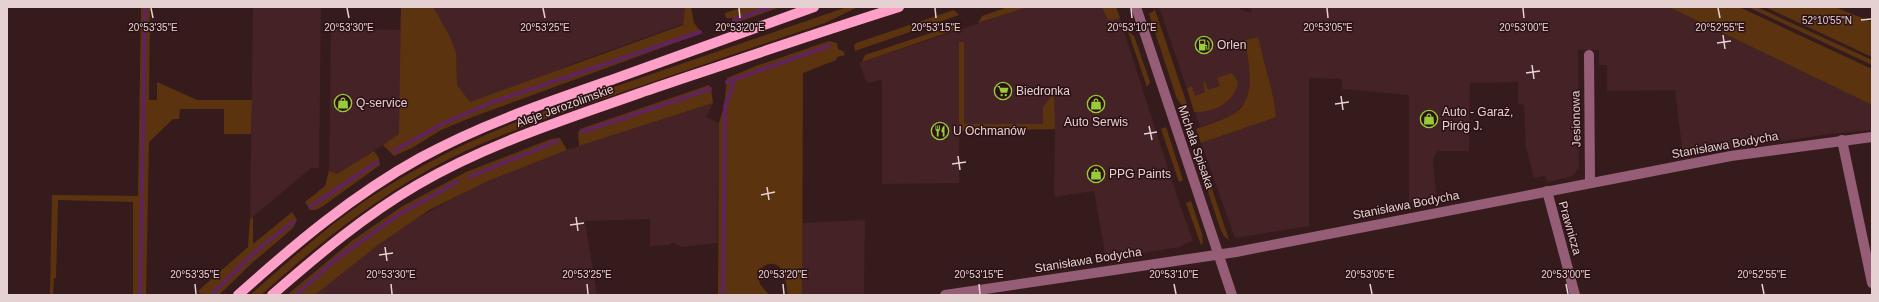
<svg xmlns="http://www.w3.org/2000/svg" width="1879" height="302" viewBox="0 0 1879 302" font-family="Helvetica,sans-serif">
<style>
.built{fill:#442225}
.green{fill:#5b340f}
.lines{fill:none;stroke-linecap:round;stroke-linejoin:round}
.stream{stroke:#61235c;stroke-width:4}
.minor{stroke:#965e76;stroke-width:10}
.major{stroke:#fd9fc7;stroke-width:10}
.ticks{fill:none;stroke:#e5d1d2;stroke-width:1.5}
.labels{text-anchor:middle;stroke-width:3;stroke-linejoin:round;paint-order:stroke}
.poi-label{font-size:12px;fill:#e5d1d2;stroke:#2b1114;text-anchor:start}
.street-label{font-size:12px;fill:#e5d1d2;stroke:#2b1114}
.ticks-label{font-size:10px;text-anchor:middle;fill:#e5d1d2;stroke:#2b1114;stroke-width:3;stroke-linejoin:round;paint-order:stroke}
</style>
<rect width="100%" height="100%" fill="#361b1d"/>
<g class="built">
<path d="M253,7h68l-2,161h-8l-61,51z"/>
<path d="M401,7h284l-2,17 -108,39 -176,72 -62,39 -8,-3 2,-142 69,1z"/>
<path d="M1028,7h88l63,195 14,39 -8,3 -5,3 -74,12 -12,-68 -40,6 1,-68 -96,2v52l-77,1v-104l-15,3 -8,-20z"/>
<path d="M1159,7h81l1,3 11,3 -2,-6h419l203,98v25l-43,4 -146,22 -8,-66 -68,1v-26h-8v-15h-21l1,117 -6,9 -25,6 -3,-6 -11,2 -8,-30 -2,-43 -6,-1v-22l-48,1 -1,68h-31l-4,6 -1,5 4,40 -10,2 -4,-3 -8,2 -6,-2v-106l-67,-6v-10l-33,-1v148l-74,12 -34,-95 75,-26 -2,-17 -16,-63 -13,3 6,40 -1,8 -5,14 -10,11 -6,4 -29,10z"/>
<path d="M713,103l-7,14 13,6 -2,120 -36,4 -7,-4h-4v2l-20,1v-27l-65,2 12,74h-282l49,-40 51,-36 67,-36 72,-29z"/>
<path d="M865,220l-1,75h-62v-72z"/>
</g>
<g class="green">
<path d="M141,7h9l-1,93h8v-18l40,18h55l-1,34h-27v-25h-44l-1,10h-6l-24,23 -3,153h-13v-93l-75,-2 -2,78h-2l-1,17h-3l2,-100 86,1z"/>
<path d="M401,7h32l17,30 6,16 1,32 13,17 213,-77 2,-18h6l3,16 8,10 -227,83 -34,14 -29,18 -18,8 -11,-11 16,-11z"/>
<path d="M743,7h38l-46,16 -1,-5h-8l-1,-5z"/>
<path d="M847,7h11l-33,16c-71,24 -141,48 -211,72 -67,23 -135,45 -196,81 -58,34 -108,75 -157,119h-11c32,-28 64,-57 98,-82 61,-45 129,-77 199,-103z"/>
<path d="M1008,7h20l-50,16 4,-7z"/>
<path d="M1102,7h14l4,11 -7,2h-5z"/>
<path d="M1669,7h70l133,62v36z"/>
<path d="M1748,7h9l115,53v5z"/>
<path d="M1765,7h70l37,15v35z"/>
<path d="M954,10l5,5 -104,36 -1,-5 2,-3z"/>
<path d="M1155,10l34,100 -8,-6 -4,-5 -28,-85z"/>
<path d="M955,25h3l3,3 -99,34 3,-7z"/>
<path d="M1128,31l6,5 16,46 -3,5z"/>
<path d="M1258,37l16,63 2,17 -75,26 -5,-14c10,-4 21,-7 32,-12 31,-14 21,-50 17,-77z"/>
<path d="M829,41l8,2 1,6 5,2 2,4 -8,2 -1,3 -33,13 -1,222h-14c-2,-11 -3,-34 -19,-31 -5,1 -10,5 -12,9l3,11 9,11h-51l1,-172 5,-17 3,-28 29,-12z"/>
<path d="M959,42h5v82h79v-17l11,-14 1,36 -96,2z"/>
<path d="M1232,73l6,9c-3,20 -24,31 -44,30l-7,-24 5,-1 3,9 10,-4 -2,-10h2l3,8 12,-4 -3,-8z"/>
<path d="M709,85l2,4 2,14 -134,43 -1,-13 2,-4z"/>
<path d="M1166,127l17,53 -4,2 -18,-53z"/>
<path d="M560,138l7,12 -77,30 -61,30 -51,35 -63,50h-28l66,-55 48,-33 65,-35 85,-33z"/>
<path d="M374,151l5,7 1,7 -57,41 -7,4h-6l-5,-8 20,-16 4,-15 8,3z"/>
<path d="M1207,174l22,66 -5,-4 -4,-8 -17,-52z"/>
<path d="M1191,201l11,33 1,9 -2,2 -15,-42z"/>
<path d="M292,212l5,8 -4,8 -41,35 -33,32h-18l-3,-4 50,-44 2,-28 3,-2v27z"/>
</g>
<g class="lines">
<g class="stream">
<path d="M734,20l37,-13"/>
<path d="M727,82l102,-36"/>
<path d="M582,132l128,-43"/>
<path d="M394,151l48,-27 51,-22 207,-70"/>
<path d="M469,177l88,-36"/>
<path d="M142,193l3,-186"/>
<path d="M310,207l67,-45"/>
<path d="M214,292l43,-42 37,-29"/>
<path d="M140,295l2,-97"/>
<path d="M296,295l39,-35 63,-45 59,-33"/>
<path d="M723,295l2,-188 7,-19 1,-7"/>
</g>
<g class="minor">
<path d="M1136,7l96,288"/>
<path d="M1589,55l1,127"/>
<path d="M1842,140l30,143"/>
<path d="M1547,191l28,104"/>
<path d="M945,295l291,-43 495,-96 141,-19"/>
</g>
<g class="major">
<path d="M238,295c57,-51 115,-100 182,-137 62,-34 128,-56 194,-79 67,-24 133,-48 200,-72"/>
<path d="M272,295c46,-40 92,-79 145,-110 70,-41 147,-65 223,-92 86,-29 173,-59 259,-86"/>
</g>
</g>
<path class="ticks" d="M151,8l2,10M347,8l2,10M543,8l2,10M739,8l1,10M935,8l1,10M1131,8l1,10M1327,8l1,10M1523,8l1,10M1718,8l2,10M1861,20l10,-1M1723,35l2,14M1717,43l14,-2M1532,65l2,14M1526,73l14,-2M1341,96l2,14M1335,104l14,-2M1149,126l3,14M1144,134l13,-2M958,156l2,14M952,164l14,-2M767,187l2,13M761,195l14,-3M576,217l2,14M570,225l14,-2M385,247l2,14M379,255l14,-2M195,284l1,10M391,284l1,10M587,284l1,10M783,284l1,10M979,284l1,10M1174,284l2,10M1370,284l2,10M1566,284l2,10M1762,284l2,10"/>
<defs>
<symbol id="fuel-ring" viewBox="-11 -11 22 22"><circle r="9.5" fill="#2b1114" stroke="#97cc38" stroke-width="1.5"/><path d="M-5.5-6h7V0h2V4h1.3V-2.5L3-4.5l.8-.8L6-3V5H2.5V1h-1V6h-7ZM-4.2-4.7v3.2H.2V-4.7Z" fill="#97cc38"/></symbol>
<symbol id="supermarket-ring" viewBox="-11 -11 22 22"><circle r="9.5" fill="#2b1114" stroke="#97cc38" stroke-width="1.5"/><path d="M-6-5.5h2.5l.6 2H6L4.5 2H-2.5L-4.4-4H-6ZM-1.5 3.2a1.3 1.3 0 1 0 .1 0ZM3 3.2a1.3 1.3 0 1 0 .1 0Z" fill="#97cc38"/></symbol>
<symbol id="shop-ring" viewBox="-11 -11 22 22"><circle r="9.5" fill="#2b1114" stroke="#97cc38" stroke-width="1.5"/><path d="M-5-2.5h2.3a2.7 3.5 0 0 1 5.4 0H5L5.5 6h-11ZM-1.5-2.5h3a1.5 2.3 0 0 0-3 0Z" fill="#97cc38"/></symbol>
<symbol id="restaurant-ring" viewBox="-11 -11 22 22"><circle r="9.5" fill="#2b1114" stroke="#97cc38" stroke-width="1.5"/><path d="M-5-6h1v4h1v-4h1v4h1v-4h1v5L-1.5 .5V6h-2V.5L-5-1ZM5-6V6H3V1.5H1.5Q1.5-4 5-6Z" fill="#97cc38"/></symbol>
</defs>
<g fill-rule="evenodd">
<use href="#fuel-ring" x="1194" y="35" width="20" height="20"/>
<use href="#supermarket-ring" x="993" y="81" width="20" height="20"/>
<use href="#shop-ring" x="333" y="93" width="20" height="20"/>
<use href="#shop-ring" x="1086" y="94" width="20" height="20"/>
<use href="#shop-ring" x="1419" y="109" width="20" height="20"/>
<use href="#restaurant-ring" x="930" y="121" width="20" height="20"/>
<use href="#shop-ring" x="1086" y="164" width="20" height="20"/>
</g>
<g class="labels">
<g class="poi-label">
<text x="1217" y="49">Orlen</text>
<text x="1016" y="95">Biedronka</text>
<text x="356" y="107">Q-service</text>
<text x="1442" y="116">Auto - Garaż,<tspan x="1442" dy="14">Piróg J.</tspan></text>
<text x="1096" y="126" text-anchor="middle">Auto Serwis</text>
<text x="953" y="135">U Ochmanów</text>
<text x="1109" y="178">PPG Paints</text>
</g>
<g class="street-label">
<text transform="translate(565 106) rotate(-20)" y="4">Aleje Jerozolimskie</text>
<text transform="translate(1576 119) rotate(-91)" y="4">Jesionowa</text>
<text transform="translate(1725 145) rotate(-10)" y="4">Stanisława Bodycha</text>
<text transform="translate(1196 147) rotate(71)" y="4">Michała Spisaka</text>
<text transform="translate(1406 205) rotate(-11)" y="4">Stanisława Bodycha</text>
<text transform="translate(1570 228) rotate(74)" y="4">Prawnicza</text>
<text transform="translate(1088 260) rotate(-9)" y="4">Stanisława Bodycha</text>
</g>
</g>
<g class="ticks-label">
<text x="1827" y="24">52°10'55"N</text>
<text x="1132" y="31">20°53'10"E</text>
<text x="1328" y="31">20°53'05"E</text>
<text x="1720" y="31">20°52'55"E</text>
<text x="153" y="31">20°53'35"E</text>
<text x="349" y="31">20°53'30"E</text>
<text x="545" y="31">20°53'25"E</text>
<text x="740" y="31">20°53'20"E</text>
<text x="936" y="31">20°53'15"E</text>
<text x="1524" y="31">20°53'00"E</text>
<text x="195" y="278">20°53'35"E</text>
<text x="391" y="278">20°53'30"E</text>
<text x="587" y="278">20°53'25"E</text>
<text x="783" y="278">20°53'20"E</text>
<text x="979" y="278">20°53'15"E</text>
<text x="1174" y="278">20°53'10"E</text>
<text x="1370" y="278">20°53'05"E</text>
<text x="1566" y="278">20°53'00"E</text>
<text x="1762" y="278">20°52'55"E</text>
</g>
<rect width="1879" height="302" fill="none" stroke="#e5d1d2" stroke-width="16"/>
</svg>
